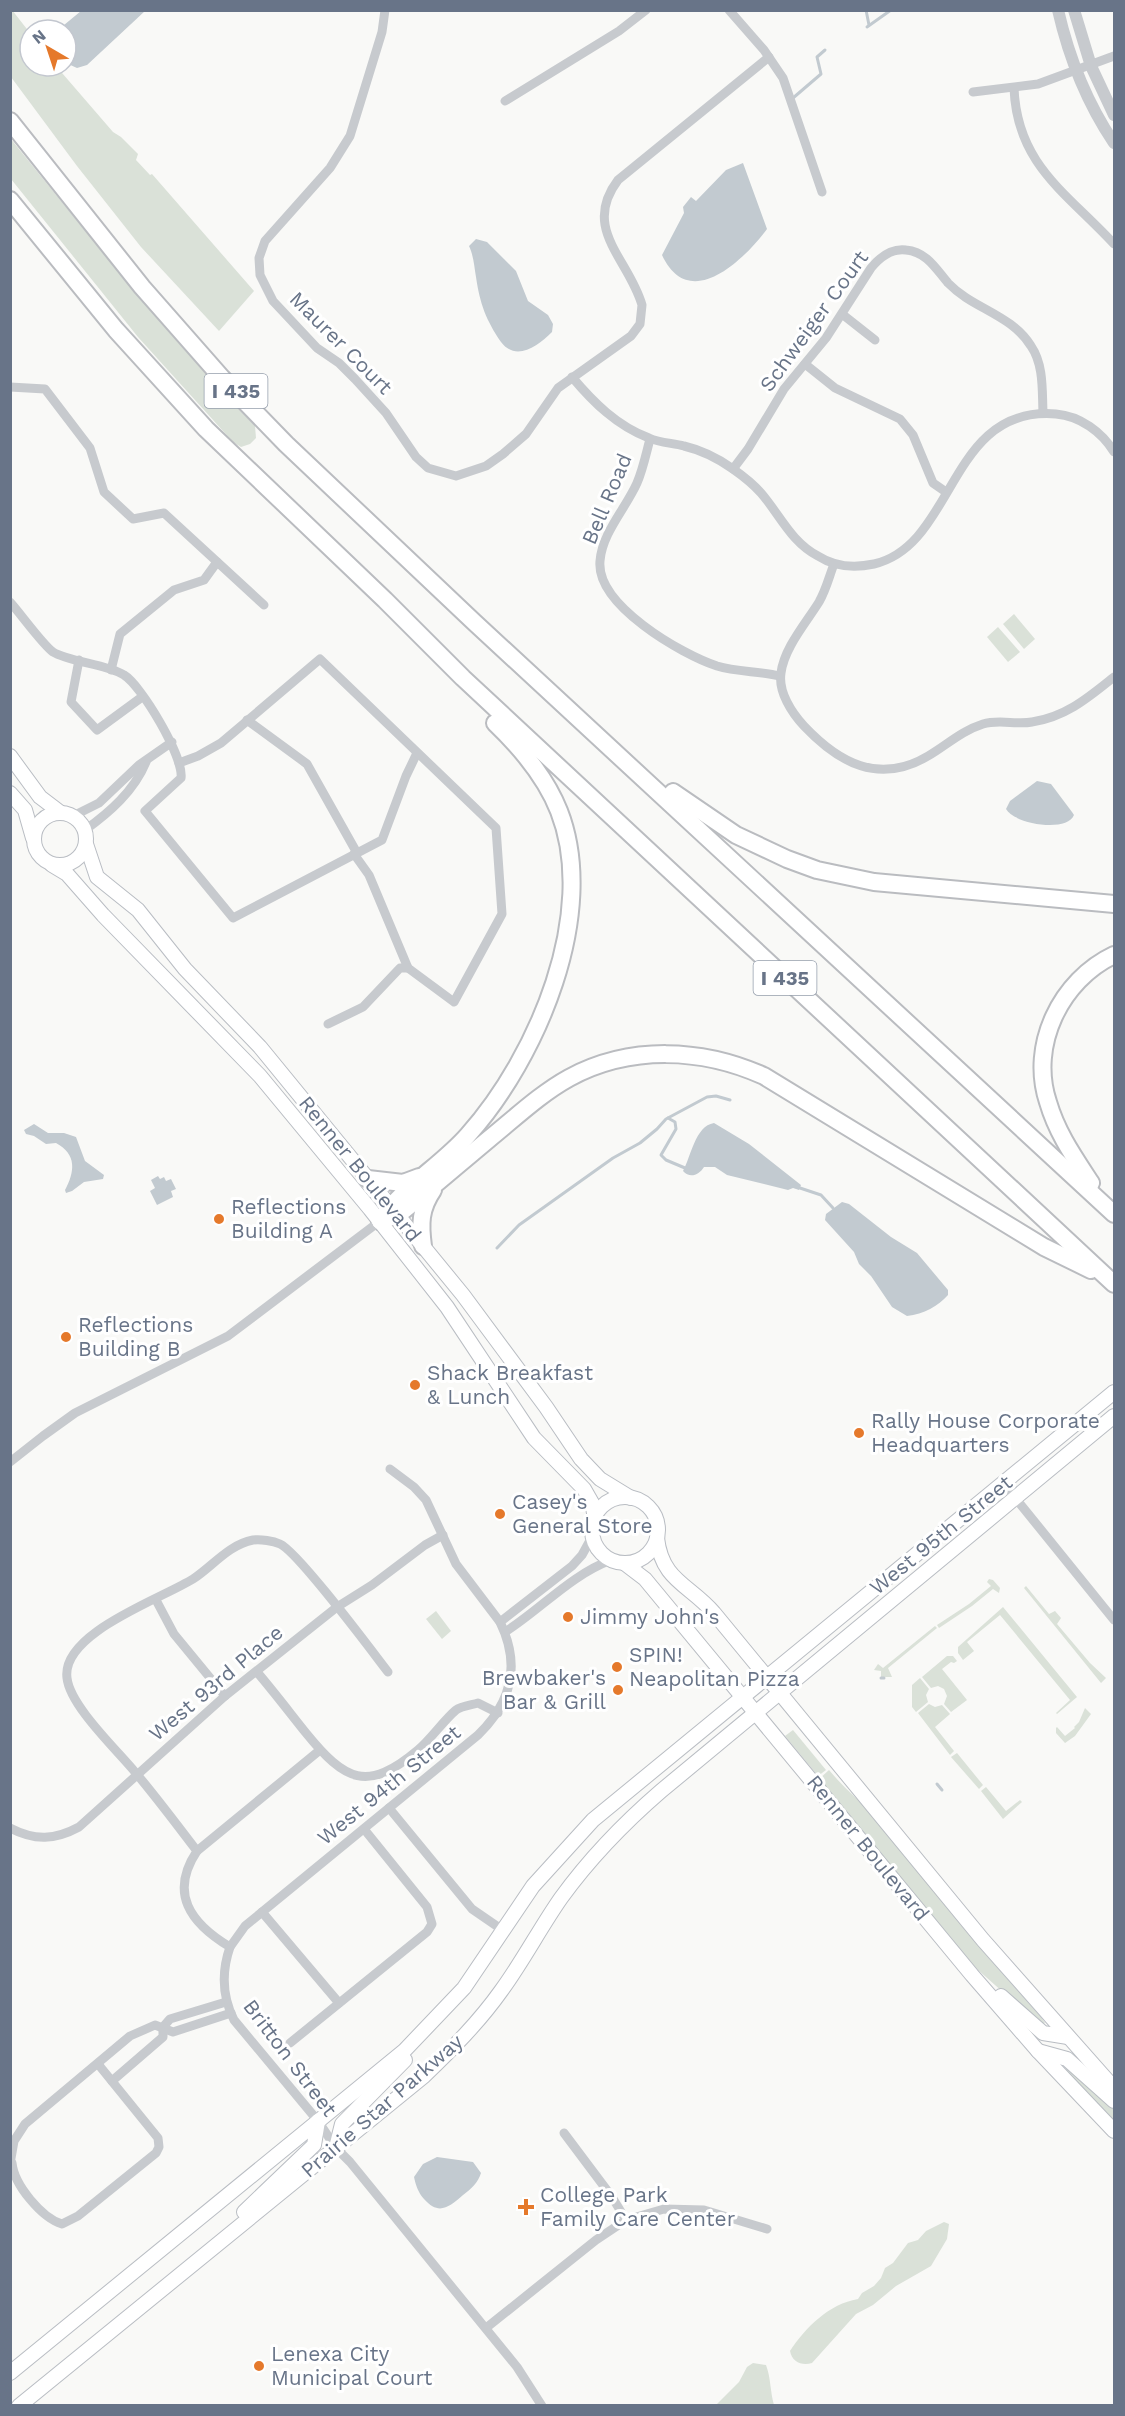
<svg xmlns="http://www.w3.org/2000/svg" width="1125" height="2416" viewBox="0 0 1125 2416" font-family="'Work Sans',sans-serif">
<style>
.green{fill:#dae1d8}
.water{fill:#c2cad0}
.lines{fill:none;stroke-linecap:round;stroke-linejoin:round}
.stream{stroke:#c2cad0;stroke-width:3}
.secondary-casing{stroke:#b9bdc3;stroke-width:16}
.motorway-casing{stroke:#babcc0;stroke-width:20}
.minor{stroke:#c7cace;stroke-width:9}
.tertiary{stroke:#c7cace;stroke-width:12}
.secondary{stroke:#fff;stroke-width:14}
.motorway{stroke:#fff;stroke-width:16}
.poi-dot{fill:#e5792b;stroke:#fff;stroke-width:2}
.labels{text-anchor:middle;stroke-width:6;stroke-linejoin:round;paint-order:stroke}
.shield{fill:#fff;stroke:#959eac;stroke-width:1.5}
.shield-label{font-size:20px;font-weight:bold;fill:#687488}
.street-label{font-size:21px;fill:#687488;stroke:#fff}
.poi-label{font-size:21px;fill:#687488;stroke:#fff;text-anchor:start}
</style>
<rect width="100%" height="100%" fill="#f9f9f7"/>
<g class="green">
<path d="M12,10l18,23v33h26l57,66 8,5 17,17 -2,6 14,15 2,-1 102,117 -35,40 -78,-84 -64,-81 -66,-89 -1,-66z"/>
<path d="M10,138l132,163 76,87 37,38 1,12 -6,6 -9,3 -8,-5 -95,-105 -127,-158z"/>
<path d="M1014,614l21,25 -11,10 -21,-25z"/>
<path d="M998,627l22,25 -12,10 -21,-25z"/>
<path d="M989,1579l4,1 7,8 -1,5 -6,-4 -21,17 -33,22 -2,-3 32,-21 22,-18 -4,-4z"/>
<path d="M1026,1586l23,28 6,-3 6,7 -4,6 33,39 16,15 -5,5 -77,-95z"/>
<path d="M1003,1607l74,90 -20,17 -1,-1 14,-13 -70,-85 -33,27 7,9 -11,9 -5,-7v-6z"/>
<path d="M436,1611l15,20 -9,8 -16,-20z"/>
<path d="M935,1626l2,2 -49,40 4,9h-11v-6l-7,-1 4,-6 5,4z"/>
<path d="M947,1656h6l4,5 -3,2 -3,-1 -9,7 25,31 -16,12 -7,-8 3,-8 -3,-7 -6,-3 -7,2 -9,-11z"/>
<path d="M920,1678l9,11 -3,6 2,7 -12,10 -4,-5v-22z"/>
<path d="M929,1704l6,3 7,-2 8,9 -15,13 19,24 -4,4 -32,-42z"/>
<path d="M1085,1708l6,6 -16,22 -10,7 -9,-10v-5l1,-1 8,9 10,-8 -1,-1 5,-5z"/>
<path d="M793,1730l33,40 -8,6 -33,-40z"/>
<path d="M957,1753l26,32 -4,4 -28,-32z"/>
<path d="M829,1770c13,16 28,28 42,43 58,66 111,138 170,204l4,6 -4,3 -73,-65 -150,-181z"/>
<path d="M986,1787l20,24 14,-11 2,2 -19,17 -22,-28z"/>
<path d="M1065,2065l49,42v19l-47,-53z"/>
<path d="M944,2222l5,2 -2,15 -16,27 -35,20 -23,19 -17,9 -44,49c-10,3 -20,-1 -22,-12 16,-24 39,-47 68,-52l4,-6 12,-7 7,-8 4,-10 8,-5 15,-20 10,-3 8,-9z"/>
<path d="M753,2363l13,2c5,13 4,26 8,40h-58l23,-23 8,-15z"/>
</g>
<g class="water">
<path d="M81,11v-1l64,1 -58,54 -10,3 -11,-5v-33h-8z"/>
<path d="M743,163l24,66c-24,32 -78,84 -105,26l22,-42 -1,-6 8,-10 5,4 30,-31z"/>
<path d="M476,239l11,3 29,29 12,30 20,14 5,9 -1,8c-14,14 -36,30 -51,10 -15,-22 -21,-38 -25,-65 -2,-11 -2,-20 -7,-31z"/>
<path d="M1037,781l14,3 21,28 2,3c-7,18 -60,9 -68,-6l4,-8z"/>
<path d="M714,1123l35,21 52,41 -2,5 -6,-2 -5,2 -61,-15 -12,-8h-11c-5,8 -14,12 -21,4 8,-14 12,-45 31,-48z"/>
<path d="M34,1124l14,9h16l12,4 9,24 19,14 -1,4 -19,3 -12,9 -6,2 -1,-3c10,-18 12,-36 -9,-47l-10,1 -12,-8 -8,-2 -2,-4z"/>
<path d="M158,1176l2,3 4,-2 2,4 5,-2 5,10 -5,2 2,6 -16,8 -7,-14 5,-3 -4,-8z"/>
<path d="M842,1202l7,2 42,33 26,16 31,37v5c-10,11 -24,19 -41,21l-15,-9 -21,-31 -12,-12 -5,-12 -29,-32 1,-6z"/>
<path d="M437,2157l36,5 8,11c-3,10 -10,16 -18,22 -14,12 -24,21 -39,4 -6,-7 -8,-13 -10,-22l9,-13z"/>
</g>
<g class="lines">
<g class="stream">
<path d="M866,10l3,15"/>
<path d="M867,27l24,-17"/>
<path d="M793,98l28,-24 -4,-17 8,-7"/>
<path d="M668,1118l7,4 1,7 -15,26 5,5 19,8"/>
<path d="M800,1188l21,7 12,13"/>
<path d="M497,1248l22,-23 94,-67 27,-15 17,-14 9,-10 41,-22 9,-1 14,4"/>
<path d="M881,1678h3"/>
<path d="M937,1784l5,6"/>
</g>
<defs>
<g id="secondary">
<path d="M10,756l30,41 21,16"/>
<path d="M10,793l15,17 8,28"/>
<circle cx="60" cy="839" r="26"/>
<path d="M86,844l11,33 41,33 47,59 75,78 203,248 83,112 35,52 19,20 31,19"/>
<path d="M52,865l15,9 36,41 157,161 110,133 77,98 87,131 50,51 8,14 3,15"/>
<circle cx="625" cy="1530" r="33"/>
<path d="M657,1538c5,43 32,46 57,75l269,327 131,148"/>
<path d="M624,1563l21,16 327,396 66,76 76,80"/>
<path d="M1001,1996l42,37 25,4"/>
<path d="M1038,2051l29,8 47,42"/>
<path d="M336,2148l6,-24 63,-64"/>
<path d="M244,2212l70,-67 4,-24"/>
<path d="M10,2373l394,-322 60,-63 69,-102 60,-66 521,-428"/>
<path d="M19,2406l405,-330c28,-27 55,-54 77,-85 22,-30 39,-63 60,-93 29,-40 63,-75 100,-107l453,-375"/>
</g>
<g id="motorway">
<path d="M10,121l132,166 80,91 64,66 188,178 640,592"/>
<path d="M10,200l106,130 90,99 179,171 78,78 651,606"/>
<path d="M673,792l63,43 51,24 30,11 57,12 240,22"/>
<path d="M368,1179l35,4 16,-6"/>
<path d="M1091,1183c-17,-26 -34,-50 -43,-81 -19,-57 13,-122 66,-147"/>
<path d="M380,1221l18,-6c31,-25 61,-51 91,-76 26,-21 51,-45 80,-61 61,-33 133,-30 195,-2l280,171 47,23"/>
<path d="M380,1221c22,-34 61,-55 88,-86 69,-77 131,-222 91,-324 -13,-33 -39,-64 -64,-88"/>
<path d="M423,1246c-3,-22 -3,-37 10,-56"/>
</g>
</defs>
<use href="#secondary" class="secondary-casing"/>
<use href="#motorway" class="motorway-casing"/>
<g class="minor">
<path d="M385,10l-3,22 -32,104 -20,32 -65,73 -6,17 1,17 13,26 44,47 22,15 16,16 31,34 30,44 12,11 28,8 30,-10 17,-12 23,-20 32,-46 73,-52 9,-12 2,-19c-13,-46 -61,-76 -24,-125l151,-123"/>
<path d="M729,10l35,40 19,28 39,114"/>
<path d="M1014,88c3,77 53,105 100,156"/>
<path d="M973,92l65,-8 76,-28"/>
<path d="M505,101l114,-70 27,-21"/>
<path d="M842,314l33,26"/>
<path d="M805,364l30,24 65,31 13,16 20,48 13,9"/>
<path d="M572,377c21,25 45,49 77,61 11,5 24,5 35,8 17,4 35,13 49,23 10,7 20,15 28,24 19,22 30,49 57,63 17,11 37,12 56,8 82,-19 74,-159 182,-150 24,2 46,18 58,38"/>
<path d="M10,387l35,2 45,59 14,44 29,27 31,-6 100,92"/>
<path d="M650,439c-4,15 -7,30 -13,44 -11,25 -35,50 -37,78 -4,44 81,93 117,105 20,6 42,5 63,10"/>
<path d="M733,469l15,-20 36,-60 42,-51 45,-70c9,-11 20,-20 35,-18 21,2 30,19 42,33 25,26 63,31 83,63 13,19 11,45 12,66"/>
<path d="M834,564c-5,13 -8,26 -15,38 -13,21 -35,46 -38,71 -3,19 11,40 23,53 35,37 75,59 124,30 19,-11 33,-25 55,-32 16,-5 33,1 49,-2 34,-5 57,-25 82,-45"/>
<path d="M10,602c10,11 33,43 43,50 16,10 54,12 71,23 17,10 60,82 57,103l-36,33 88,107 149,-78 24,-64 11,-23"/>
<path d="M79,660l-8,42 26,28 45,-33"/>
<path d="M111,670l9,-36 54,-44 30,-10 13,-18"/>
<path d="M247,720l60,44 50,89"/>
<path d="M179,763l19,-7 23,-13 99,-84 176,169 6,86 -48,88 -46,-34 -39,-93 -15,-21"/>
<path d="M73,816l26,-13 40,-38 33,-23"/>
<path d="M85,830c25,-18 49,-39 61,-68"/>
<path d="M328,1024l35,-17 37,-39h8"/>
<path d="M10,1462l33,-26 32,-23 153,-77 152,-115"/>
<path d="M1004,1484l110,136"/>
<path d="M156,1600l18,34 51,62"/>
<path d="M500,1622l72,-56 10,-11 11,-20"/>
<path d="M505,1632c36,-23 66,-57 106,-72"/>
<path d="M257,1672c17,20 33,41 49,61 39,48 61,60 112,17 14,-12 25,-29 38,-40 5,-4 15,-5 22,-7l20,10"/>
<path d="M388,1672c-17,-22 -90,-120 -108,-128 -7,-3 -19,-5 -27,-4 -25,5 -40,26 -60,39 -32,20 -132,54 -126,99 3,28 50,72 68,94 22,26 42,53 62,79 -28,42 -7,72 33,96 -9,26 -8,49 4,73l84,101 18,27 14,14 167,205 25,39"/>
<path d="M389,1808l83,101 32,22"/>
<path d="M10,1828c25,13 45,12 69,-1l146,-131 112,-89 35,-22 53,-40 18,-10"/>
<path d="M197,1851l123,-101"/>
<path d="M262,1912l77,91"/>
<path d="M230,1947l15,-21 233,-191c34,-33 43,-70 22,-113l-44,-58 -30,-64 -12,-13 -24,-18"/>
<path d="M290,2043l137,-111 5,-8 -5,-17 -63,-78"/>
<path d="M112,2081l51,-44v-10l7,-8 56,-17"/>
<path d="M564,2133l48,64 14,23"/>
<path d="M12,2163c2,22 30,55 50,61l16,-8 78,-63 3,-6 -1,-9 -60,-74"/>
<path d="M10,2164l4,-23 11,-17 105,-88 25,-11 18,7 58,-19"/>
<path d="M486,2328l110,-88 30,-20 38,-11 40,1 63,19"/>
</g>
<g class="tertiary">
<path d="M1058,10c11,48 29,93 56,133"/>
<path d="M1074,10l17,56 23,49"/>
</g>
<use href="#secondary" class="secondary"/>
<use href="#motorway" class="motorway"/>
</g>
<g class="poi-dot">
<circle cx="219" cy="1219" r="6"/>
<circle cx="66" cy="1337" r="6"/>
<circle cx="415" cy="1385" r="6"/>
<circle cx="859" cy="1433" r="6"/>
<circle cx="500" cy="1514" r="6"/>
<circle cx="568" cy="1617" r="6"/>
<circle cx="617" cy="1667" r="6"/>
<circle cx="618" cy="1690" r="6"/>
<path d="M523 2198h6v6h6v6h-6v6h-6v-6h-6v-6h6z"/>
<circle cx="259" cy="2366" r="6"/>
</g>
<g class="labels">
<g class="shield">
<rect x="204.5" y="374" width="63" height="34" rx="4.5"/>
<rect x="753.5" y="961" width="63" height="34" rx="4.5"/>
</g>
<g class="shield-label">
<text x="236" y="398">I 435</text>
<text x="785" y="985">I 435</text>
</g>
<g class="street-label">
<text transform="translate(814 321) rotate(-54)" y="7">Schweiger Court</text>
<text transform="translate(341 343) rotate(45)" y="7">Maurer Court</text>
<text transform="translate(607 499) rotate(-67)" y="7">Bell Road</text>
<text transform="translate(360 1169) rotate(51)" y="7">Renner Boulevard</text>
<text transform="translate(941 1535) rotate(-39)" y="7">West 95th Street</text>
<text transform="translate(216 1683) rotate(-40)" y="7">West 93rd Place</text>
<text transform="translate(389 1785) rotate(-39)" y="7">West 94th Street</text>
<text transform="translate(868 1848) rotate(51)" y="7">Renner Boulevard</text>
<text transform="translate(290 2058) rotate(53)" y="7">Britton Street</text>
<text transform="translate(382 2106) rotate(-41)" y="7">Prairie Star Parkway</text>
</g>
<g class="poi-label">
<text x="231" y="1214">Reflections<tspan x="231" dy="24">Building A</tspan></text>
<text x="78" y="1332">Reflections<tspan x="78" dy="24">Building B</tspan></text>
<text x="427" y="1380">Shack Breakfast<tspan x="427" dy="24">&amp; Lunch</tspan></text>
<text x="871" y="1428">Rally House Corporate<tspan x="871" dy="24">Headquarters</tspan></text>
<text x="512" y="1509">Casey's<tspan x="512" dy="24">General Store</tspan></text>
<text x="580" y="1624">Jimmy John's</text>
<text x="629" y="1662">SPIN!<tspan x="629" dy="24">Neapolitan Pizza</tspan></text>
<text x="606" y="1685" text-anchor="end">Brewbaker's<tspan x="606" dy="24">Bar &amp; Grill</tspan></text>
<text x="540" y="2202">College Park<tspan x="540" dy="24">Family Care Center</tspan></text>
<text x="271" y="2361">Lenexa City<tspan x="271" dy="24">Municipal Court</tspan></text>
</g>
</g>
<rect width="1125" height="2416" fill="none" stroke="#687488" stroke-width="24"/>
<g transform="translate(48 48) rotate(321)"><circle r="28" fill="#ffffff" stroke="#c3c7cf" stroke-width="1.5"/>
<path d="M0-4.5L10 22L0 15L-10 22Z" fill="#e5792b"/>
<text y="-9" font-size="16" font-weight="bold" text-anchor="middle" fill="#687488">N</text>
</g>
</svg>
